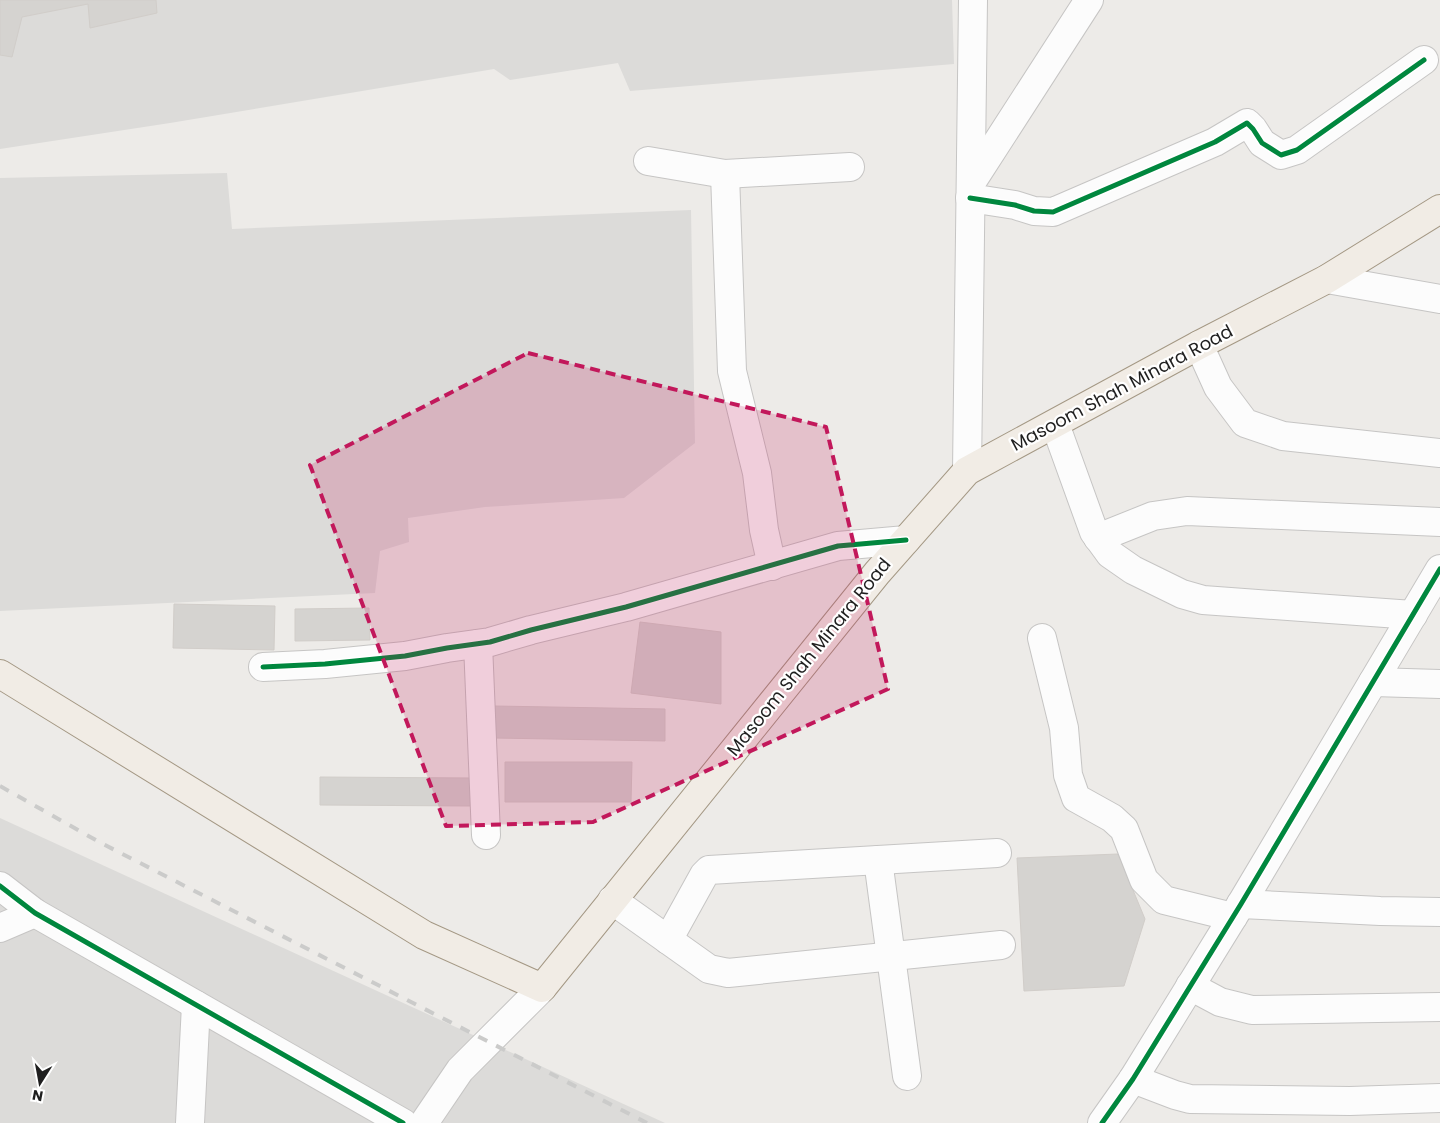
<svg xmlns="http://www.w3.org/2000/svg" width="1440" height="1123" viewBox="0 0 1440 1123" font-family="Poppins,sans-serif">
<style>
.residential{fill:#dcdbd9}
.building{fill:#d5d3d0;stroke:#d1cdc9}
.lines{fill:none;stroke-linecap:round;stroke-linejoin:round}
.minor-casing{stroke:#c6c5c4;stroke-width:30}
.major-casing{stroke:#a49884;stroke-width:30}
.minor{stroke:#fcfcfc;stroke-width:28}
.major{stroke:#f1ece5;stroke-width:28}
.rail{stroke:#cbcbca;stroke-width:4;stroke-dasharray:10 10;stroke-linecap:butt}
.cycleway-casing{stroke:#fff;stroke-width:8}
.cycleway{stroke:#00873e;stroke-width:5}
.marked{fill:#c2185b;fill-opacity:0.2;stroke:#c2185b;stroke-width:4;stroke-dasharray:10 6;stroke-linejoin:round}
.labels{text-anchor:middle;stroke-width:4.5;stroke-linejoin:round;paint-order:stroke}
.street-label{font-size:18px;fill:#1f1f1f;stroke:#fff}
</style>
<rect width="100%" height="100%" fill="#edebe8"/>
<g class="residential">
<path d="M0,0h952l2,64 -324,27 -12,-28 -108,17 -16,-11 -324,54 -170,26z"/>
<path d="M227,173l5,56 459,-19 4,233 -71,55 -139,9 -77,11 1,24 -29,9 -5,42 -375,18v-433z"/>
<path d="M0,818l665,305h-665z"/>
</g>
<g class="building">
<path d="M0,0h156l1,13 -67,15 -2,-24 -66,13 -10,40 -12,-2z"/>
<path d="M174,604l101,2 -1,44 -101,-2z"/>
<path d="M369,608l1,32 -75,1v-32z"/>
<path d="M640,622l81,10v72l-90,-11z"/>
<path d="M494,706l171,3v32l-171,-3z"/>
<path d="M505,762h127l-1,40h-126z"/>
<path d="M320,777l151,1v28l-151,-1z"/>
<path d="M1118,854l27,65 -21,67 -100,5 -7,-133z"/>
</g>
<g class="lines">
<defs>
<g id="minor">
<path d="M648,161l77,13 125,-7"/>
<path d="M725,174l7,197 25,102 7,57 8,36"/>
<path d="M971,183l118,-183"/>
<path d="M970,198l45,7 19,6 19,1 162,-70 32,-19 6,6 9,14 19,12 16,-5 127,-90"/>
<path d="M1327,279l113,20"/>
<path d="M1199,345l19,42 27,36 38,13 157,17"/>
<path d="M1055,424l39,108 16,22 23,16 49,24 21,6 210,15"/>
<path d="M967,471l6,-471"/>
<path d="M1098,538l55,-22 34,-5 253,11"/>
<path d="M1042,638l22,90 4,47 8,23 36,20 12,11 20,51 20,20 69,17"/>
<path d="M478,644l8,191"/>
<path d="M263,667l62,-3 80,-8 42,-8 43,-6 41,-12 95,-23 212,-61 68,-6"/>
<path d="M1373,682l67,2"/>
<path d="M878,860l29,216"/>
<path d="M0,886l35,27 368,210"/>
<path d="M612,900l97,69 19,4 273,-28"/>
<path d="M1241,904l139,7 60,1"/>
<path d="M0,928l35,-15"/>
<path d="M668,940l36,-65 5,-5 288,-17"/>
<path d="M1190,986l30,16 32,8 188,-3"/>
<path d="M1133,1079l42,16 15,4 160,2 90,-3"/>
<path d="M190,1123l6,-118"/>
<path d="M424,1123l36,-53 82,-82"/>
<path d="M1102,1123l31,-44 108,-175 199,-335"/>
</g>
<path id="major" d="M0,674l424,261 118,53 335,-415 90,-102 232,-126 128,-66 113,-70"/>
</defs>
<use href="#minor" class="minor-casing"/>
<use href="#major" class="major-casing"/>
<use href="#minor" class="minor"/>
<use href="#major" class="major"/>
<path class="rail" d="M0,786l101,57 546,280"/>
<defs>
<g id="cycleway">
<path d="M970,198l45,7 19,6 19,1 162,-70 32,-19 6,6 9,14 19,12 16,-5 127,-90"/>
<path d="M263,667l62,-3 80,-8 42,-8 43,-6 41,-12 95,-23 212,-61 68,-6"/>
<path d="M0,886l35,27 368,210"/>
<path d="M1102,1123l31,-44 108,-175 199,-335"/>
</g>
</defs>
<use href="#cycleway" class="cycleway-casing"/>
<use href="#cycleway" class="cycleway"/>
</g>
<path class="marked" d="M528,353l298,74 62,262 -295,133 -147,4 -136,-361z"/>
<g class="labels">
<g class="street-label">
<text transform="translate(1122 388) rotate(-28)" y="6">Masoom Shah Minara Road</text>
<text transform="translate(809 657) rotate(-51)" y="6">Masoom Shah Minara Road</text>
</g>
</g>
<g transform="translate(40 1083) rotate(191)" stroke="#ffffff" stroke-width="4" paint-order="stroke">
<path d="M0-4L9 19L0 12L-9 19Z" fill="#1f1f1f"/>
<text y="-8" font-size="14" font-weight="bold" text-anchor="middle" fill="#1f1f1f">N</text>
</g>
</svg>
